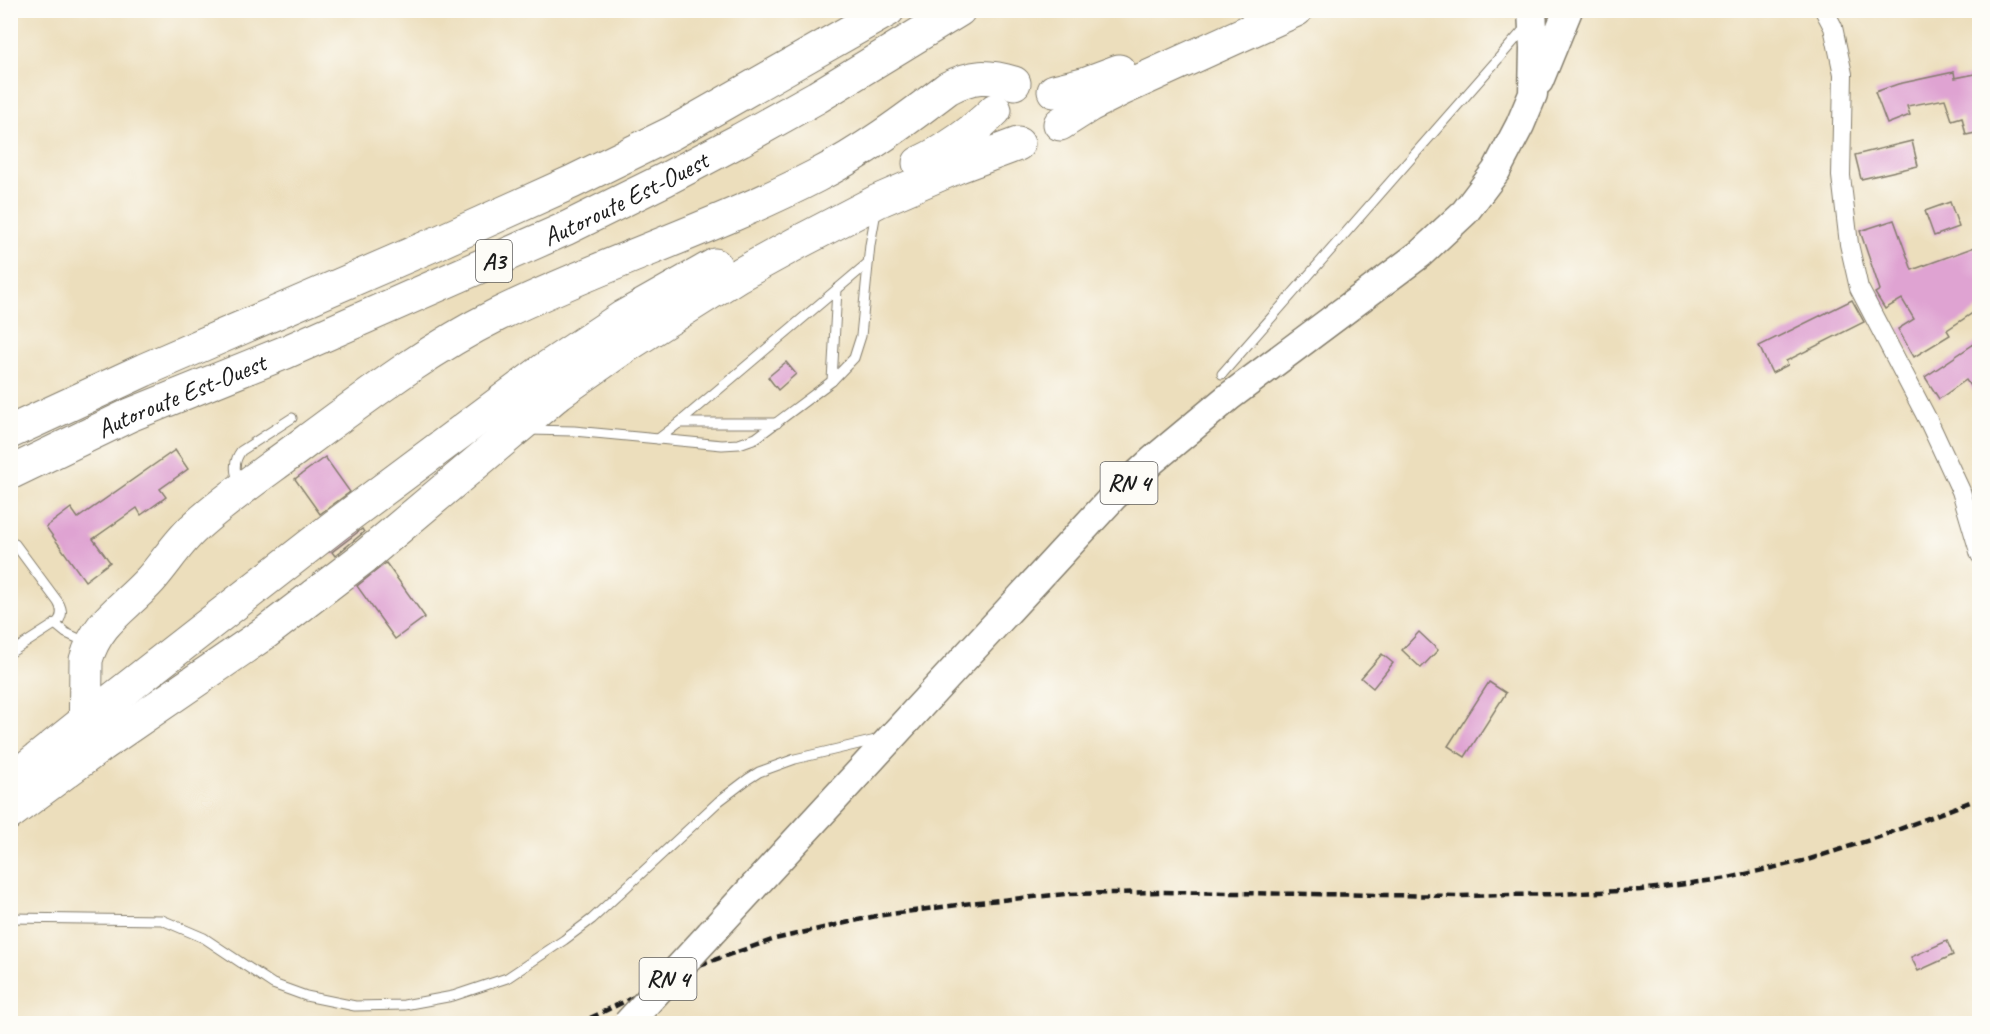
<svg xmlns="http://www.w3.org/2000/svg" width="1990" height="1034" viewBox="0 0 1990 1034" font-family="Caveat,sans-serif">
<style>
.building{fill:#dfa3d2}
.lines{fill:none;stroke-linecap:round;stroke-linejoin:round}
.service-casing{stroke:#847d6c;stroke-width:11}
.minor-casing{stroke:#847d6c;stroke-width:20}
.primary-casing{stroke:#847d6c;stroke-width:31}
.motorway-casing{stroke:#847d6c;stroke-width:35}
.service{stroke:#fff;stroke-width:9}
.minor{stroke:#fff;stroke-width:18}
.primary{stroke:#fff;stroke-width:28}
.motorway{stroke:#fff;stroke-width:33}
.rail{stroke:#1c1c1c;stroke-width:4.5;stroke-dasharray:9 4.5;stroke-linecap:butt}
.primary-bridge-casing{stroke:#847d6c;stroke-width:31;stroke-linecap:butt}
.primary-bridge{stroke:#fff;stroke-width:28}
.labels{text-anchor:middle;stroke-width:4.5;stroke-linejoin:round;paint-order:stroke}
.shield{fill:#fdfcf7;stroke:#605f5e;stroke-width:1.5}
.shield-label{font-size:24px;font-weight:bold;fill:#1c1c1c}
.street-label{font-size:26px;fill:#1c1c1c;stroke:#fdfcf7}
</style>
<rect width="100%" height="100%" fill="#fdfcf7"/>
<filter id="ink" filterUnits="userSpaceOnUse"><feTurbulence type="fractalNoise" baseFrequency=".0167" numOctaves="2"/><feDisplacementMap in="SourceGraphic" scale="12" xChannelSelector="R" yChannelSelector="G"/><feConvolveMatrix kernelMatrix="1 2 1 2 8 2 1 2 1" color-interpolation-filters="sRGB"/></filter>
<filter id="wash" filterUnits="userSpaceOnUse"><feTurbulence type="fractalNoise" baseFrequency=".008" numOctaves="4" result="noise"/><feDisplacementMap in="SourceGraphic" scale="24" xChannelSelector="R" yChannelSelector="G"/><feGaussianBlur stdDeviation="1.35" result="paint"/><feColorMatrix in="noise" values="0 0 0 0 0 0 0 0 0 0 0 0 0 0 0 0 0 1.4 0 .05"/><feComposite in="paint" operator="in"/></filter>
<g filter="url(#wash)">
<rect width="100%" height="100%" fill="#ecdebc"/>
<g id="blocks">
<g class="building">
<path d="M1954,72l1,6 25,-5v59l-14,3 -4,-18 -10,3 -7,-21 -38,7 3,9 -23,9 -12,-32 23,-8z"/>
<path d="M1912,141l6,25 -57,13 -6,-24z"/>
<path d="M1950,202l9,25 -25,9 -9,-25z"/>
<path d="M1894,220l18,50 68,-25v63l-33,22 3,5 -36,22 -16,-28 16,-10 -12,-20 -17,10 -10,-16 5,-3 -20,-59z"/>
<path d="M1852,300l12,22 -78,39 2,4 -16,8 -13,-27z"/>
<path d="M1980,340v61l-14,-21 -27,19 -14,-22z"/>
<path d="M786,362l10,12 -18,16 -10,-13z"/>
<path d="M175,450l13,19 -28,20 6,8 -25,18 -4,-7 -44,31 17,23 -25,19 -39,-54 25,-19 7,10z"/>
<path d="M325,457l25,35 -30,22 -25,-35z"/>
<path d="M362,529l2,3 -29,24 -3,-4z"/>
<path d="M386,563l39,54 -30,22 -38,-53z"/>
<path d="M1419,632l19,18 -17,18 -19,-18z"/>
<path d="M1382,654l11,9 -20,25 -12,-10z"/>
<path d="M1489,682l17,11 -41,64 -17,-11z"/>
<path d="M1947,941l6,14 -35,16 -7,-14z"/>
</g>
</g>
</g>
<g filter="url(#ink)">
<use href="#blocks" fill-opacity="0" stroke="#847d6c" stroke-width="1.5"/>
<g class="lines">
<defs>
<g id="service">
<path d="M1222,374l305,-348"/>
<path d="M832,381l5,-92"/>
<path d="M679,423h98"/>
<path d="M528,430l46,1 148,14 17,-1 17,-6 76,-57 22,-23 7,-22 9,-91 6,-33"/>
<path d="M658,439l21,-16 189,-160"/>
<path d="M240,484c-6,-12 -7,-22 1,-33l51,-33"/>
<path d="M55,624l11,9 22,10"/>
<path d="M10,653l45,-29c8,-6 8,-14 3,-22l-43,-58"/>
<path d="M10,918l152,2 42,18 69,46 33,12 49,10 49,-1 49,-9 54,-18 57,-38 28,-21 127,-118 29,-22 11,-7 36,-13 85,-20"/>
</g>
<path id="minor" d="M1824,10l9,17 10,47 -2,102 8,68 10,44 70,134 32,69 19,64"/>
<g id="primary">
<path d="M1539,81l29,-71"/>
<path d="M710,934l404,-438 39,-36 77,-64 190,-142 45,-42 31,-41 24,-46 13,-31 1,-46 -2,-38"/>
</g>
<g id="motorway">
<path d="M1054,91l33,-8 32,-12"/>
<path d="M1060,124l30,-19 32,-16 174,-79"/>
<path d="M919,163c30,-14 53,-30 76,-53"/>
<path d="M10,432l134,-62 293,-127 135,-61 100,-49 216,-123"/>
<path id="s1" d="M10,473l120,-58 156,-63 279,-123 101,-50 74,-39 77,-43 142,-87"/>
<path d="M85,757l1,-97c11,-39 39,-52 65,-81 15,-17 27,-37 44,-52 35,-32 75,-58 113,-87 61,-45 121,-91 189,-125 104,-51 216,-86 319,-139 47,-24 90,-56 132,-88 25,-13 39,-13 66,-5"/>
<path d="M10,781l75,-60 251,-196 209,-156 78,-52 92,-52"/>
<path d="M10,813l92,-68 163,-112 98,-75 196,-165 64,-45 114,-72 62,-34 79,-41 81,-35 59,-22"/>
</g>
</defs>
<use href="#service" class="service-casing"/>
<use href="#minor" class="minor-casing"/>
<use href="#primary" class="primary-casing"/>
<use href="#motorway" class="motorway-casing"/>
<use href="#service" class="service"/>
<use href="#minor" class="minor"/>
<use href="#primary" class="primary"/>
<use href="#motorway" class="motorway"/>
<path class="rail" d="M578,1024l124,-60 73,-25 101,-23 103,-14 87,-8 94,-2 297,4 102,-2 82,-4 87,-12 79,-18 72,-23 101,-39"/>
<defs>
<path id="primary-bridge" d="M627,1024l83,-90"/>
</defs>
<use href="#primary-bridge" class="primary-bridge-casing"/>
<use href="#primary-bridge" class="primary-bridge"/>
</g>
</g>
<g class="labels">
<g class="shield">
<rect x="476" y="240" width="36" height="42" rx="4.5"/>
<rect x="1100.5" y="462" width="57" height="42" rx="4.5"/>
<rect x="639.5" y="958" width="57" height="42" rx="4.5"/>
</g>
<g class="shield-label">
<text x="494" y="269">A3</text>
<text x="1129" y="491">RN 4</text>
<text x="668" y="987">RN 4</text>
</g>
<g class="street-label">
<text dy="9" stroke="none"><textPath href="#s1" startOffset="674">Autoroute Est-Ouest</textPath></text>
<text dy="9" stroke="none"><textPath href="#s1" startOffset="188">Autoroute Est-Ouest</textPath></text>
</g>
</g>
<rect width="1990" height="1034" fill="none" stroke="#fdfcf7" stroke-width="36"/>
</svg>
